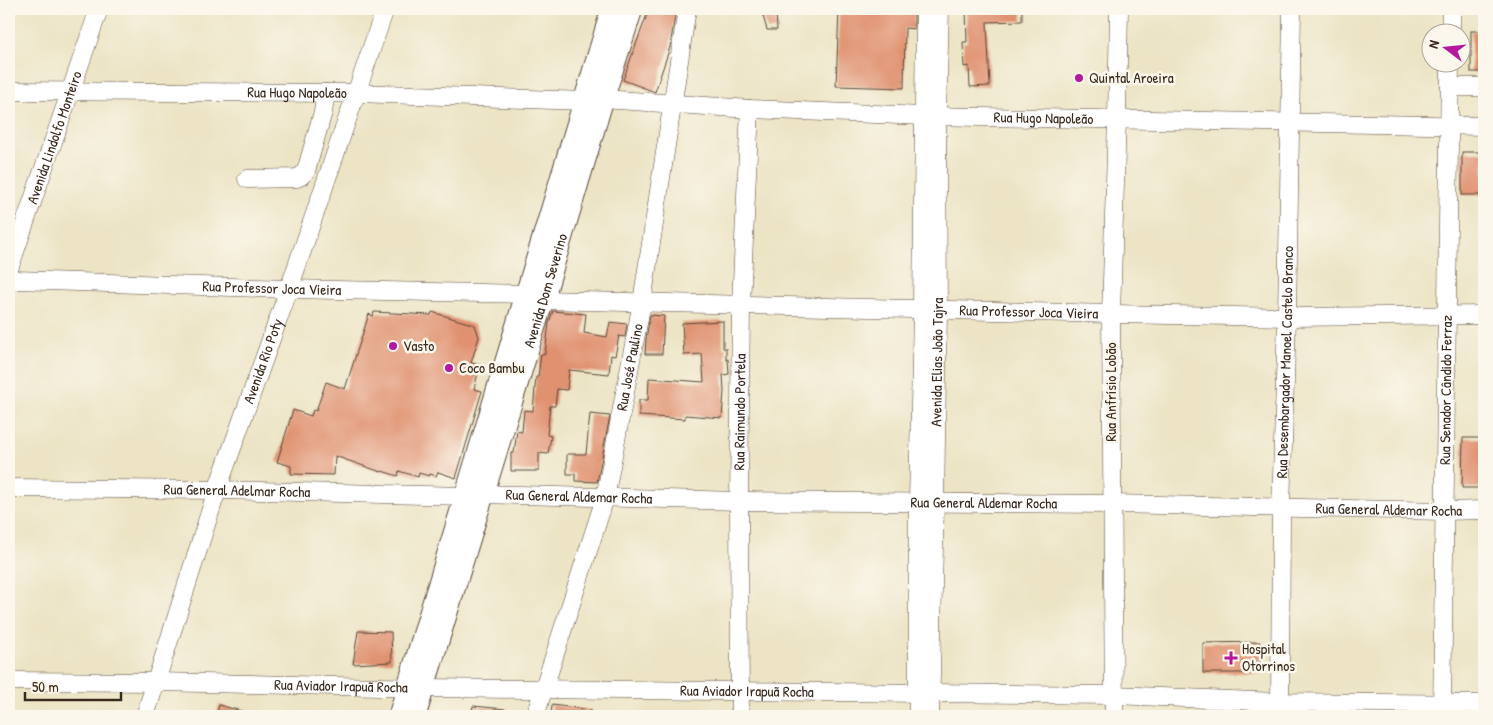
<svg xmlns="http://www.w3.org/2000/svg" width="1493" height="725" viewBox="0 0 1493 725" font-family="'Patrick Hand',sans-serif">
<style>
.building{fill:#e09170}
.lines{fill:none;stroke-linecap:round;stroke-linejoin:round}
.minor-casing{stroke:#564637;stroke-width:19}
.major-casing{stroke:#564637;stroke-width:23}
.minor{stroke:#fff;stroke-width:18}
.major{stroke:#fff;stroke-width:21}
.poi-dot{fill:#b5179e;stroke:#fbf7ec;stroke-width:2}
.labels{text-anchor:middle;stroke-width:5;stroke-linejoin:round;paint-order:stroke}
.poi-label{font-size:15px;fill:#3b2a1e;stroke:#fbf7ec;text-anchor:start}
.street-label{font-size:15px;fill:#3b2a1e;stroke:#fbf7ec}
</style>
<rect width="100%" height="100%" fill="#fbf7ec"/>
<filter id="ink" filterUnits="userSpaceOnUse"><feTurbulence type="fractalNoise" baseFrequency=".02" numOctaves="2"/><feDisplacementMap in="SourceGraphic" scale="10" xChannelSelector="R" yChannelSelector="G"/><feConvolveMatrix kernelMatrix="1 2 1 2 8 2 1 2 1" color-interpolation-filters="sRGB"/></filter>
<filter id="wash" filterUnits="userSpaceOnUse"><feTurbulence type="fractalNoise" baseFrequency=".0096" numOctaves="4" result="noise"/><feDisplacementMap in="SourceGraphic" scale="20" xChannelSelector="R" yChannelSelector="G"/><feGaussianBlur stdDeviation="1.12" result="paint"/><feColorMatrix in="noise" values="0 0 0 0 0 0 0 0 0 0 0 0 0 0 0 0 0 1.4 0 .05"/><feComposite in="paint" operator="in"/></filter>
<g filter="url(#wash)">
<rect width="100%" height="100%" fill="#ece4c5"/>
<g id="blocks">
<g class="building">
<path d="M649,9h27l-6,38 -15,45 -32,-12z"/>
<path d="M761,9h15l1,21h-10z"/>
<path d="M839,9h75v20l-9,-1 -1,60 -68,-2z"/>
<path d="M966,9h56v12l-35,1 3,64 -20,1 -1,-21 -5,1 -1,-25h4z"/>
<rect x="1471" y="31" width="13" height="41"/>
<rect x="1462" y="152" width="22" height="43"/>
<path d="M553,311l33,3 -2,19 23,4 3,-15 17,2 -2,13 -6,-1 -4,20 -4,-1 -2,19 -40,-4 -2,20 -10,-1 -2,17h-5l-3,29 4,1 -3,18 -9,-1v18h-28v-18h3l3,-22 5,1 2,-22 9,1 3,-34h2l3,-23h4l4,-31z"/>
<path d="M374,312l57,3 1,-3 43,13 4,12 -8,26 9,2 -6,24 8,2 -26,87 -18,-6 -2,4 -6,-2 -1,2 -10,-3 -1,4 -19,-6 -1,5 -16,-5 -1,1 -46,-16 -1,19 -43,-1v-8l-14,-4 16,-52 18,6 2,-6 3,1 10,-29 19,7 24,-75 4,2z"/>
<path d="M650,315l14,1 -2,38h-17l1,-15z"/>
<path d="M723,321v27h3v12l2,-1 1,15 -6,1 1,16 -2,27 -37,-3v4l-46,-3v-16h9l1,-22 55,4 -2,-28 -18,1 -2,-32z"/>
<path d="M590,414l20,2 -13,66 -22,-1v-7h-8v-20h19z"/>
<path d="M1463,438h21v50h-22z"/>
<path d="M358,631l33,1 1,30 -39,2z"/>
<path d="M1260,642v31h-57v-30z"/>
<path d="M219,705l30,8v3h-33z"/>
<path d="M552,705l39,5 -1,6h-39z"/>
<path d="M473,706l32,3 -1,7h-33z"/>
</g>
</g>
</g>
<g filter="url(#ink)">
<use href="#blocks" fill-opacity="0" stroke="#564637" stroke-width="1"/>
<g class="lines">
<defs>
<g id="minor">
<path d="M1451,32v-23"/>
<path d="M1450,87h34"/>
<path id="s1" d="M9,91l347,2 228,8"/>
<path id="s2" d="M603,99l147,10 174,7 560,10"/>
<path d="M247,179l50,-1 4,-2 5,-5 17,-59 3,-19"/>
<path id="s3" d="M10,266l89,-257"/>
<path id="s4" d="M16,280l273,9 238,5"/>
<path id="s5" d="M543,300l568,14 176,3 197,-2"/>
<path id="s6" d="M9,488l208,2 248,6"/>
<path id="s7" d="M483,494l256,7 373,3 333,7 39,-1"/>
<path id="s8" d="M9,681l147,1 268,6 690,7 166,7 204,2"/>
<path id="s9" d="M145,716l72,-226 72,-201 96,-280"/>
<path id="s10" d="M535,716l70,-218 37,-196 45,-293"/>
<path id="s11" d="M740,716l-1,-215 2,-197 9,-195"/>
<path d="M918,716v-213l4,-194 3,-300"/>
<path id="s12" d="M930,716l5,-213 3,-193 -1,-194 3,-107"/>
<path d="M1114,716l-3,-402 6,-196 2,-109"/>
<path id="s13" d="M1280,716l1,-208 6,-191 5,-308"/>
<path id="s14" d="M1442,716l8,-654"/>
</g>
<g id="major">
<path d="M399,716l213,-707"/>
<path id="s15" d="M415,716l128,-416 60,-201 29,-90"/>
</g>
</defs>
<use href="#minor" class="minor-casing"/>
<use href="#major" class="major-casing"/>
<use href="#minor" class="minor"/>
<use href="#major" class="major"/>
</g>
</g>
<g class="poi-dot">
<circle cx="1079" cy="78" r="5"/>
<circle cx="393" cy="346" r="5"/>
<circle cx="449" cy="368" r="5"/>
<path d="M1228.5 650.5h5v5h5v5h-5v5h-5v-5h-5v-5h5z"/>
</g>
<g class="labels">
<g class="poi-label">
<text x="1089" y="83">Quintal Aroeira</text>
<text x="403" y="351">Vasto</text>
<text x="459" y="373">Coco Bambu</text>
<text x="1242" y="654">Hospital<tspan x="1242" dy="17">Otorrinos</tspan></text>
</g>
<g class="street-label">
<text dy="5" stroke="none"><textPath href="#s1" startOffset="288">Rua Hugo Napoleão</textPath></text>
<text dy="5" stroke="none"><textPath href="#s2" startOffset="441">Rua Hugo Napoleão</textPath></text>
<text dy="5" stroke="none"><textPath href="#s3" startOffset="136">Avenida Lindolfo Monteiro</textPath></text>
<text dy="5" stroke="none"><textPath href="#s4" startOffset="256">Rua Professor Joca Vieira</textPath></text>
<text dy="5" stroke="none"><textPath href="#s15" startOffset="445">Avenida Dom Severino</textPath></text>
<text dy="5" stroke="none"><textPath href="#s5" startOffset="486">Rua Professor Joca Vieira</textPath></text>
<text dy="5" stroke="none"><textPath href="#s9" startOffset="374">Avenida Rio Poty</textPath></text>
<text dy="5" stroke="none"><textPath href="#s13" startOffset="354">Rua Desembargador Manoel Castelo Branco</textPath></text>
<text dy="5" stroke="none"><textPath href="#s12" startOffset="354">Avenida Elias João Tajra</textPath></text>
<text dy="5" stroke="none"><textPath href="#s10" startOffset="362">Rua José Paulino</textPath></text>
<text dy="5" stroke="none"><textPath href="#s14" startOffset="326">Rua Senador Cândido Ferraz</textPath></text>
<text transform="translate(1111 392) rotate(-90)" y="5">Rua Anfrísio Lobão</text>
<text dy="5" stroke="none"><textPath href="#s11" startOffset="304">Rua Raimundo Portela</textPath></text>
<text dy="5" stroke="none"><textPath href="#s6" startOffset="228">Rua General Adelmar Rocha</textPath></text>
<text dy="5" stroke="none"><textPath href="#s7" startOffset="96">Rua General Aldemar Rocha</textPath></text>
<text dy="5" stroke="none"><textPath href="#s7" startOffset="501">Rua General Aldemar Rocha</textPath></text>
<text dy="5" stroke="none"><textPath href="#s7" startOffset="906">Rua General Aldemar Rocha</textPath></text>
<text dy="5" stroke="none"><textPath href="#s8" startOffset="332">Rua Aviador Irapuã Rocha</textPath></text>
<text dy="5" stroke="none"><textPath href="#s8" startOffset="738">Rua Aviador Irapuã Rocha</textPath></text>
</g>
</g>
<rect width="1493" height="725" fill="none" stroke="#fbf7ec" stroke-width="30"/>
<g transform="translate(1446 48) rotate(286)"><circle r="24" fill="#fbf7ec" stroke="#aea59a"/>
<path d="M0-4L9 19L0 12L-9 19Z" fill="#b5179e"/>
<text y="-8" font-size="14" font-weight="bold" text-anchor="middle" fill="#3b2a1e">N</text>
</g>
<path d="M25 692v8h96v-8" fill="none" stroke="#3b2a1e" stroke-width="2.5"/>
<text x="32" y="692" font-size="15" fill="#3b2a1e" stroke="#fbf7ec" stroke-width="4" paint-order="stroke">50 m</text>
</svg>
